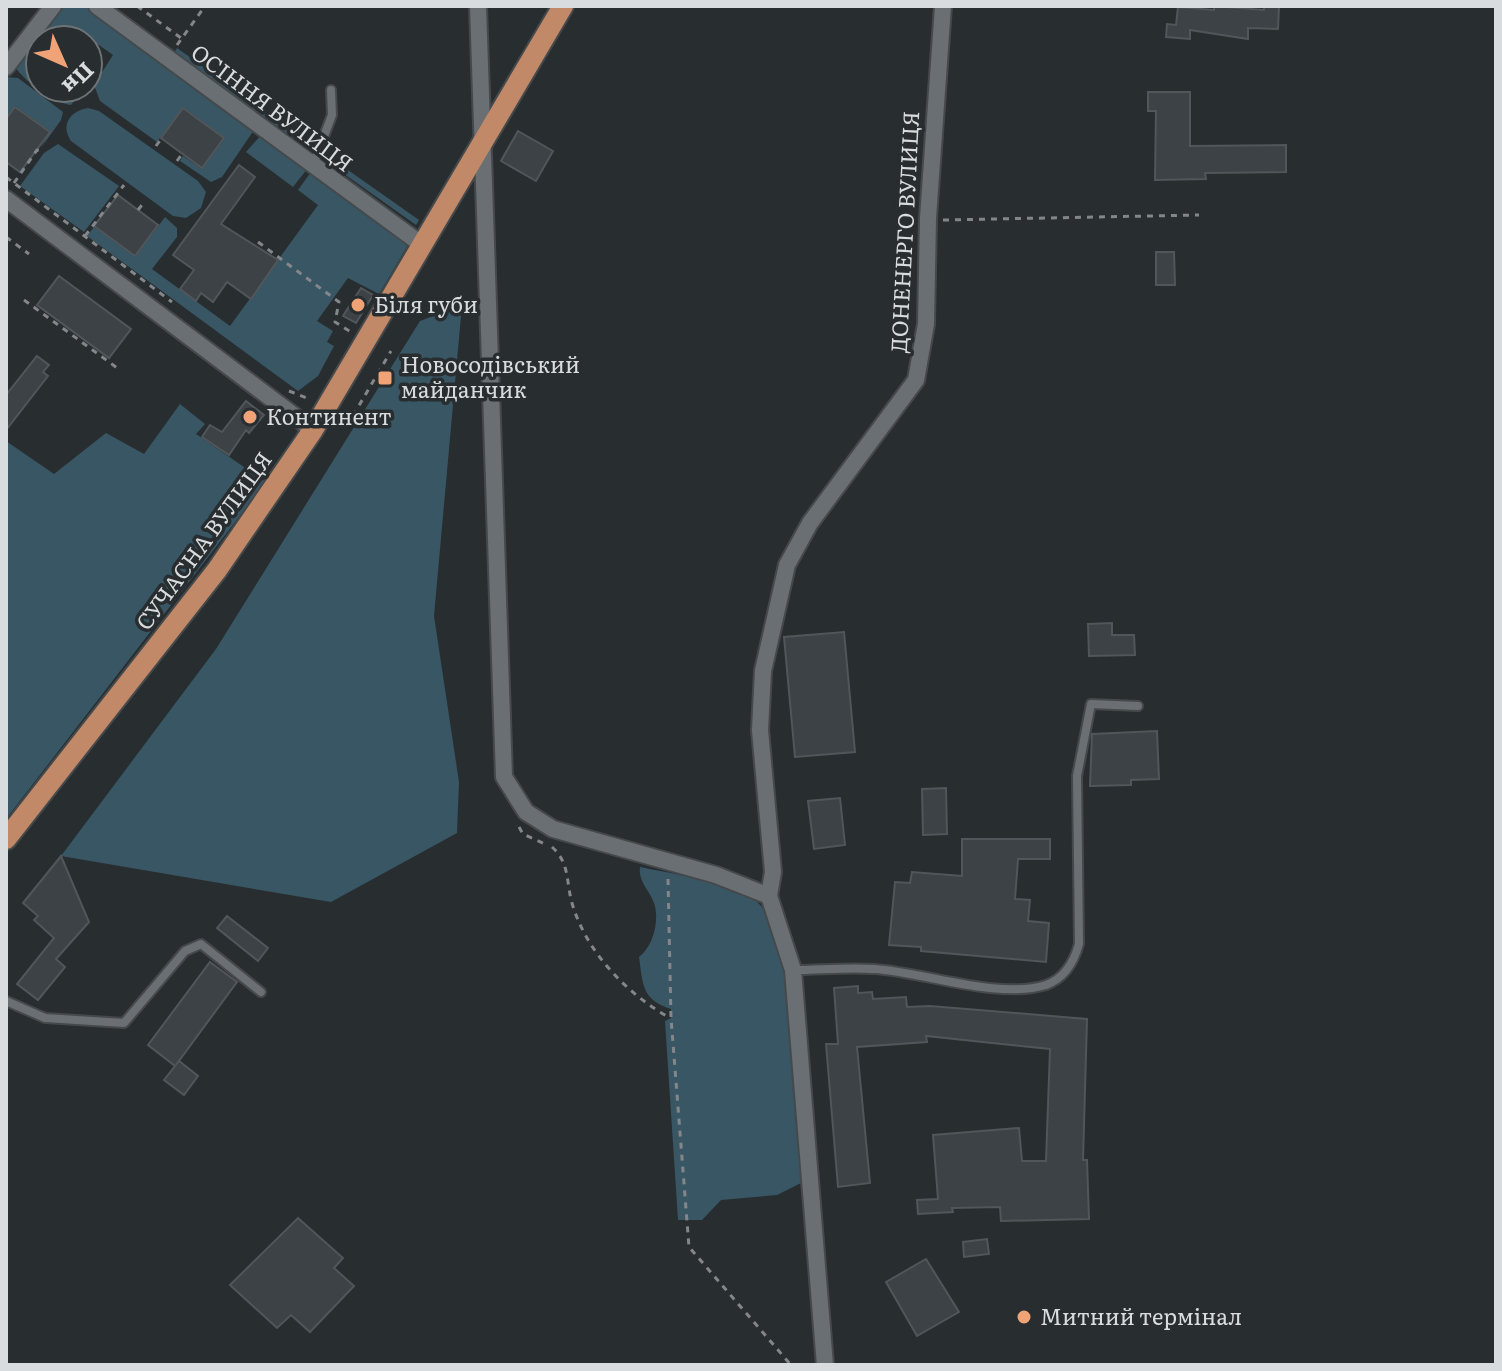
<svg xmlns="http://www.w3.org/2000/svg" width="1502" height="1371" viewBox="0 0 1502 1371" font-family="Literata,serif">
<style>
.green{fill:#395665}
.building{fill:#3c4245;stroke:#505659;stroke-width:2}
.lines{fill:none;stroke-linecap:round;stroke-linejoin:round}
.lane-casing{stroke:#45494b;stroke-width:12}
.street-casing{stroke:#45494b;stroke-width:20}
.primary-casing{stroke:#45494b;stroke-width:24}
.path{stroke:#83878a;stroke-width:3;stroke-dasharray:6 6;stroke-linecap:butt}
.lane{stroke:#696f73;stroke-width:8}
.street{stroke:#696f73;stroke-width:16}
.primary{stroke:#c18967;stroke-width:20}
.poi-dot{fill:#efa377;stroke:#282d30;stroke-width:3}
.labels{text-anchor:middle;stroke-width:7;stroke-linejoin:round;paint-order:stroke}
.street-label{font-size:22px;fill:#d8dcde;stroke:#282d30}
.poi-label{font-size:22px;fill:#d8dcde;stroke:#282d30;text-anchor:start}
</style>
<rect width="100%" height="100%" fill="#282d30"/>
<g class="green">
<path d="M58,6h29l167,124 -32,47 -11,5 -31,-21 3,-5 19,13 23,-31 -42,-31 -26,35 -57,-41 -6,-16 19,-30 -41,-29 -11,14h-21v48h44l-13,17c-17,-2 -49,-25 -57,-40z"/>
<path d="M177,48l136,97 -7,2 -132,-94z"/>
<path d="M6,77l12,1 45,34 -2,8 -20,28 9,-17 -35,-25 -9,12z"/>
<path d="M88,108l11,3 99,70 8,11 -5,16 -15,10 -13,-2 -102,-75c-11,-16 -1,-30 17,-33z"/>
<path d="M263,133l45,35 -15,19 -47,-35z"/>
<path d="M58,144l61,42 -35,46 -64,-46 24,-33z"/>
<path d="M321,151l98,69 -3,5 -93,-66z"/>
<path d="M311,172l97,73 -29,49 -31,-16 -31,43 16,10 -6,11 7,4 -16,30 -20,15 -211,-155 7,-9 41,30 30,-40 12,11v9l-25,32 78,57 88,-121 -20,-15z"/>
<path d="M462,305l-28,311 25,166 -2,51 -126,69 -270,-46 155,-207 204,-328z"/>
<path d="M180,404l25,20 -9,10 70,48 -260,337v-378l48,33 52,-41 38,21z"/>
<path d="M640,867c32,7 93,15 117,35 40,34 40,225 44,281l-24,12 -56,5 -19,20h-24l-13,-199 6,-3v-9c-29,-9 -28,-24 -32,-52 14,-10 21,-37 15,-54 -5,-14 -16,-21 -14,-36z"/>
</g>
<g class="building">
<path d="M1214,6l50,4v-4h15l-1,23 -30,-1v11l-58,-9v9l-24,-2 1,-13 9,1 2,-18 36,3z"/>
<path d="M1148,92h42v54l96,-1v27l-81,1 1,6 -51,1 1,-69h-8z"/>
<path d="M15,107l35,25 -30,40 -14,-10v-43z"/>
<path d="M183,108l41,30 -22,30 -41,-30z"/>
<path d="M518,131l35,20 -17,30 -35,-20z"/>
<path d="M239,165l16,12 -34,47 57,36 -27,39 -24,-17 -14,20 -12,-9 -5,8 -16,-12 14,-19 -21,-15z"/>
<path d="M118,195l40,30 -23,31 -41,-30z"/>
<path d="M1156,252h18l1,33h-19z"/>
<path d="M59,276l72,53 -22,29 -72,-53z"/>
<path d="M361,288l12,7 -17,28 -13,-7z"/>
<path d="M37,356l12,9 -6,7 5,4 -42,54v-35z"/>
<path d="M246,401l18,14 -15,18 -3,-3 -17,25 -27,-18 8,-12 12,7z"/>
<path d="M1112,623v12h22l1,20 -46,1 -1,-32z"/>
<path d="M844,632l11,120 -60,5 -11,-120z"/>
<path d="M1157,731l2,48 -28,1v5l-41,1 2,-52z"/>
<path d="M946,788l1,46 -24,1 -1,-46z"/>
<path d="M840,798l5,47 -31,4 -6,-48z"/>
<path d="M962,839h88v20h-32l-3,40 15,1 -2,21 21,2 -3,39 -125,-11v-4l-32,-2 6,-63 15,1 2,-11 50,4z"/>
<path d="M61,856l28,66 -33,37 9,8 -27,33 -21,-16 37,-46 -20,-18 4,-4 -15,-13z"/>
<path d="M227,916l41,32 -10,13 -41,-33z"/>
<path d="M210,962l27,20 -61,83 3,-4 19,15 -14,19 -20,-15 11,-14 -27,-21z"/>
<path d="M858,986v7l14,-1 1,7 33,-2 1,10 23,-1 157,13 -4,141h4l2,59 -88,2 -1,-14 -48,1 1,4 -35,2 -1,-14 21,-1 -5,-64 86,-7 3,33h24l4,-112 -124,-13 1,6 -70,5 13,136 -32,4 -12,-143h12l-4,-56z"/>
<path d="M298,1218l45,40 -9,10 20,18 -44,46 -19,-17 -14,13 -47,-43z"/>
<path d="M987,1239l2,15 -25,3 -1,-15z"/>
<path d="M926,1259l33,53 -42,24 -31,-54z"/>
</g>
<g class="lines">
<defs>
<g id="lane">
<path d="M313,165l19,-50 -1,-25"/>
<path d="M793,970c27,0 54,-3 81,-1 51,3 123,31 172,16 19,-7 28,-23 33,-41l-2,-168 14,-72 47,2"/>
<path d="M6,1001l39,17 79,5 61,-72 16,-7 60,48"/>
</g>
<g id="street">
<path d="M97,6l324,238"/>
<path d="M478,6l26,771 22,35 27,17 163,46 53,21 24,74 32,395"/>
<path d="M6,67l47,-61"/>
<path d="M6,199l307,231"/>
<path d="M769,896l4,-24 -13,-142 3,-59 24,-106 23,-42 106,-143 10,-56 2,-106 15,-212"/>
</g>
<path id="primary" d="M6,839l211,-269 96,-140 250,-424"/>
</defs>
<use href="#lane" class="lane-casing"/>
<use href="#street" class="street-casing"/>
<use href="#primary" class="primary-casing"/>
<g class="path">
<path d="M137,6l44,32"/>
<path d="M177,45l28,-39"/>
<path d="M88,73l7,4"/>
<path d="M74,88h3"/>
<path d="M156,146l5,-7"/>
<path d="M177,161l5,-7"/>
<path d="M6,177l166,125"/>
<path d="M14,183l23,-33 4,1"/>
<path d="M138,210l7,-9"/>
<path d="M943,220l256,-5"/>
<path d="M85,236l39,-51"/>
<path d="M6,237l23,17"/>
<path d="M258,242l81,60 -4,20 16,10"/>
<path d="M24,300l96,70"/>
<path d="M289,391l20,8 1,-2"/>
<path d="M347,426l44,-75"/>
<path d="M519,827l4,7 22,10"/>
<path d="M552,847c18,16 14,35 20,56 14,49 55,91 98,115"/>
<path d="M668,879l3,139 18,229 102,118"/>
</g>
<use href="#lane" class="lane"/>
<use href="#street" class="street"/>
<use href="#primary" class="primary"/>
</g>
<g class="poi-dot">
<circle cx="358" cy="305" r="8"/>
<rect x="377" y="370" width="16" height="16" rx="4"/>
<circle cx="250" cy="417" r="8"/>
<circle cx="1024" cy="1317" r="8"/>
</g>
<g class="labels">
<g class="street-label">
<text transform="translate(272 108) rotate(37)" y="8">ОСІННЯ ВУЛИЦЯ</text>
<text transform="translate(905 232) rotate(-87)" y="8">ДОНЕНЕРГО ВУЛИЦЯ</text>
<text transform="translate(204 541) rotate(-54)" y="8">СУЧАСНА ВУЛИЦЯ</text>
</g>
<g class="poi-label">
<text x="374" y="313">Біля губи</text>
<text x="401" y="373">Новосодівський<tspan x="401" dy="25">майданчик</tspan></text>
<text x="266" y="425">Континент</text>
<text x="1040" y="1325">Митний термінал</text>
</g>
</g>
<rect width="1502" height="1371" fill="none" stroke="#d8dcde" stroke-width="16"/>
<g transform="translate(64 64) rotate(135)"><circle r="38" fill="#282d30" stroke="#6e7376" stroke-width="2"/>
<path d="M0-6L14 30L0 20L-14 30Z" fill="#efa377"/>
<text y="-12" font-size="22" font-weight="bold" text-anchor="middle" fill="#d8dcde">Пн</text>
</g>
</svg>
